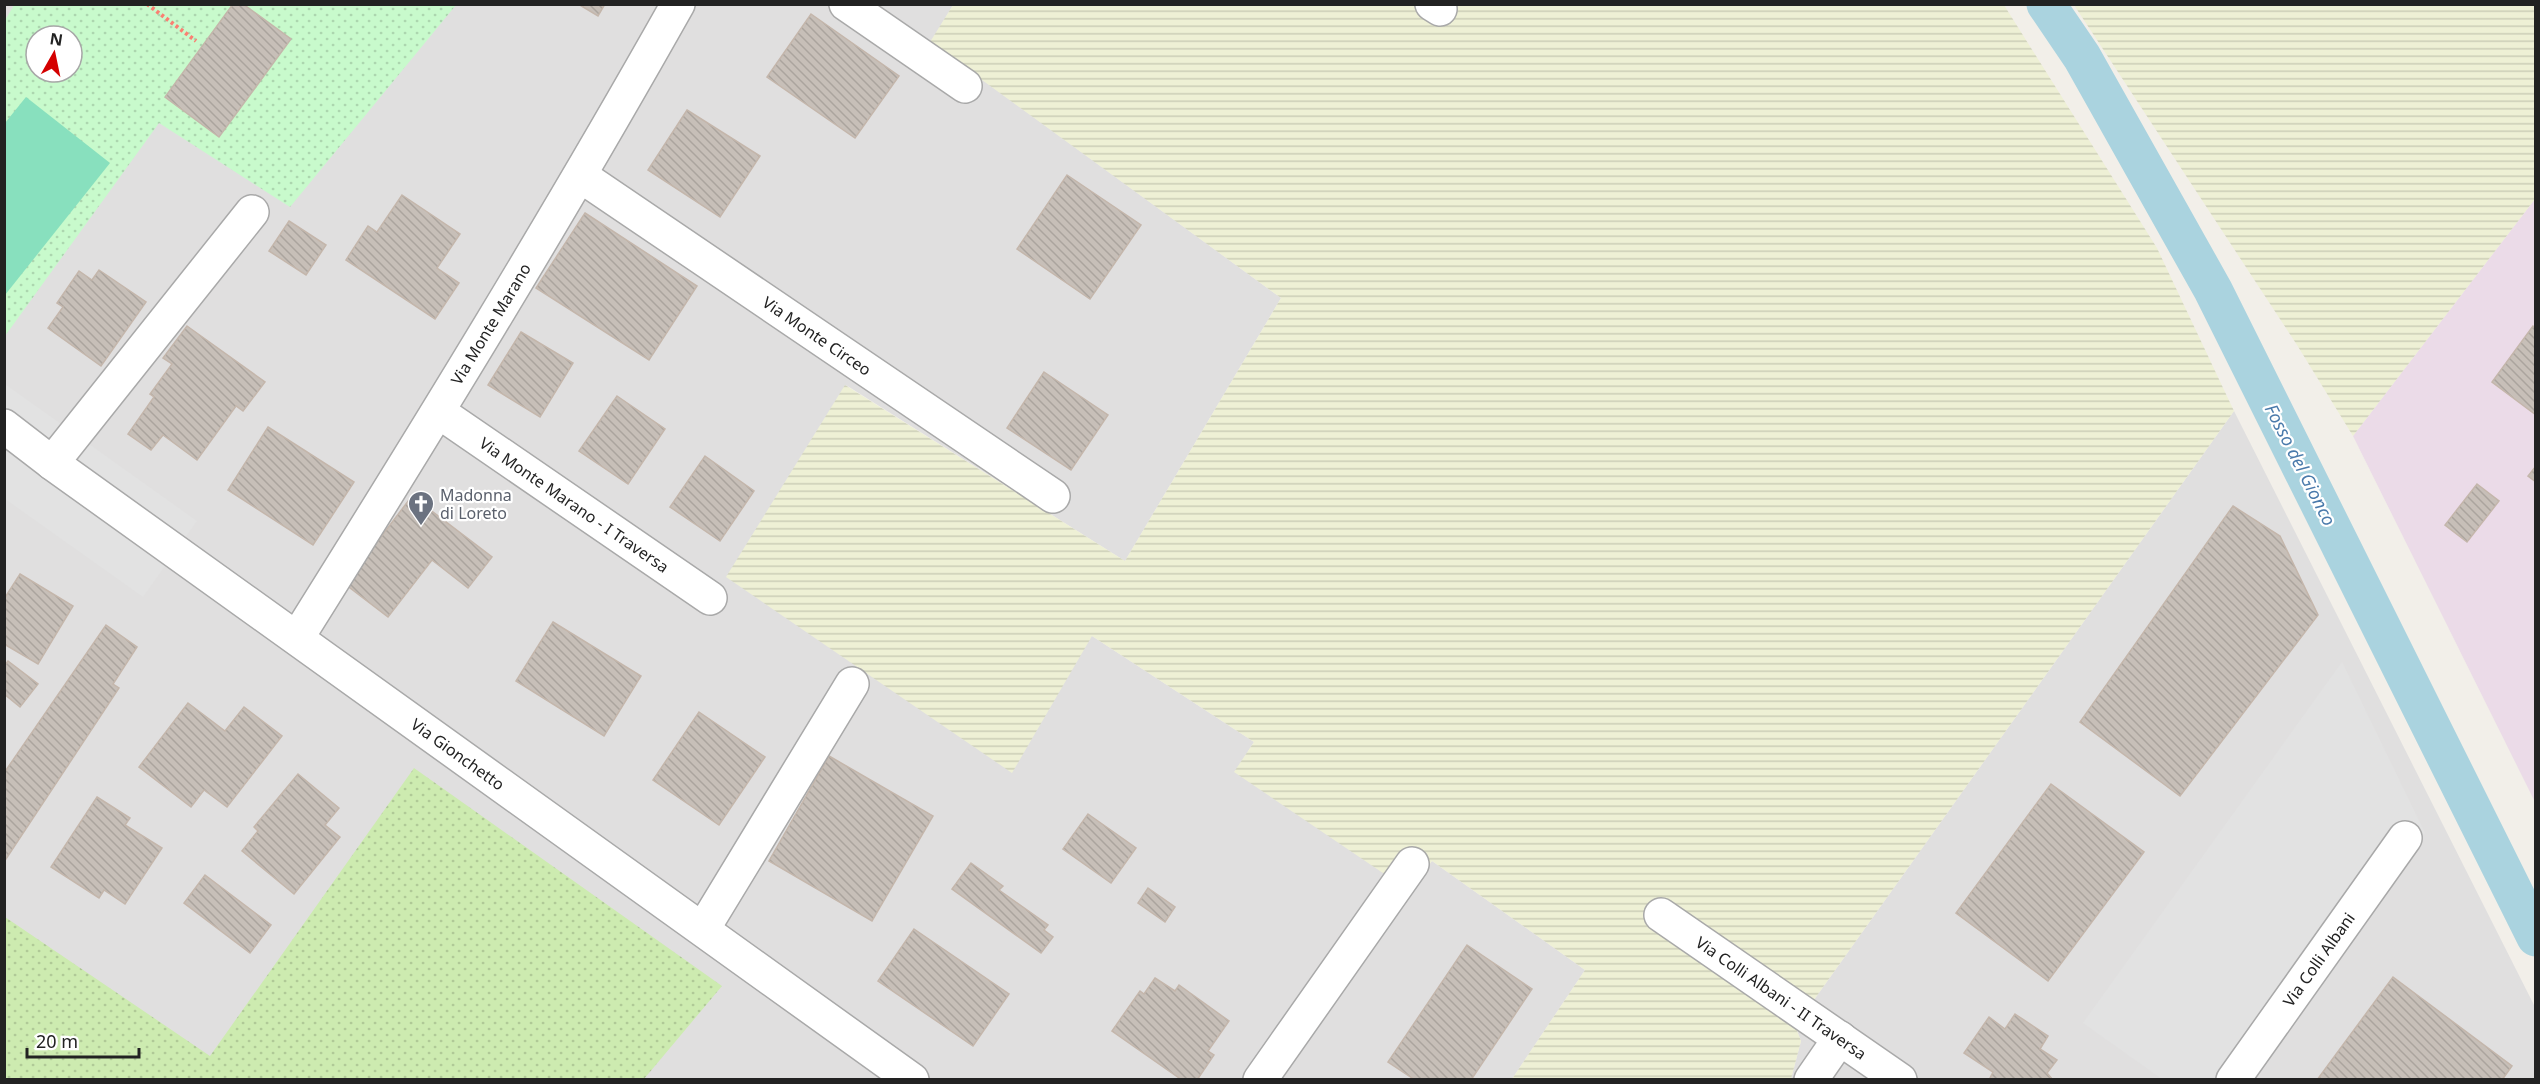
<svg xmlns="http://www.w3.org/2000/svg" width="2540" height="1084" viewBox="0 0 2540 1084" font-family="'Noto Sans',sans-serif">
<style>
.residential{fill:#e0dfdf;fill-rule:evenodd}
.industrial{fill:#ebdbe8}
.farmland{fill:url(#farmland-rules)}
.grass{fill:url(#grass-dots)}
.park{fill:url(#park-dots);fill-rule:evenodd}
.pitch{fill:#88e0be}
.parking{fill:#e2e2e2}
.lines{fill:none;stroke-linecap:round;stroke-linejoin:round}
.canal{stroke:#aad3df;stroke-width:39}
.building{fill:url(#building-back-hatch);stroke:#c4b6ab;stroke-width:1.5}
.minor-casing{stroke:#a9a9a9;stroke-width:36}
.path{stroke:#fa8072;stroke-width:4;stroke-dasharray:3 3;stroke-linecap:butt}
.minor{stroke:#fff;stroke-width:33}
.labels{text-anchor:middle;stroke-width:4.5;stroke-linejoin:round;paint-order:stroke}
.street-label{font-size:16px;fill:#222;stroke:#fff}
.worship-label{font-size:16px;fill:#5b616d;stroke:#fff;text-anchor:start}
.water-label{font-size:18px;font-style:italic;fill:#4a7aab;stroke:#fff}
</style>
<defs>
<pattern id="farmland-rules" width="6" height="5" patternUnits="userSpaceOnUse" patternTransform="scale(1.5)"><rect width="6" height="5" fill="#eef0d5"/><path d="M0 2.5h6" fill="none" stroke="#ccceb7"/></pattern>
<pattern id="grass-dots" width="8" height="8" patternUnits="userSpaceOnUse" patternTransform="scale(1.5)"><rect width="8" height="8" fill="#cdebb0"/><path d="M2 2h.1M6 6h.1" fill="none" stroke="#b0c997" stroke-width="1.8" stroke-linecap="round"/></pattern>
<pattern id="park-dots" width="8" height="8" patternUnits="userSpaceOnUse" patternTransform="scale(1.5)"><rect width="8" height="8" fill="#c8facc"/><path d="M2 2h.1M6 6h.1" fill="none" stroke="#acd6af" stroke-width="1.8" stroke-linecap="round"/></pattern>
<pattern id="building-back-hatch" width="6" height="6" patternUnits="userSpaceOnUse" patternTransform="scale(1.5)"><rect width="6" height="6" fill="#c7bfb8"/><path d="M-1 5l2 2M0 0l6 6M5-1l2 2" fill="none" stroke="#aba49e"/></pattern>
</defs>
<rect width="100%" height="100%" fill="#f2efe9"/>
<g class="residential">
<path d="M5,5h948l-22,37 350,256 -156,263 -279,-176 246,251 162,106 -19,30 174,118 23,-29 153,109 -73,109 -1507,1zM36,36h36v36h-36z"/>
<path d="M2234,411l301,596v72h-744l10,-38 -9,-23 19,-14z"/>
</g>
<path class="industrial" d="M2535,199v603l-182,-366z"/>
<g class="farmland">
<path d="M953,5h1051l153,243 77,163 -423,593 -19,14 9,23 -10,38h-279l73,-109 -153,-109 -24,29 -174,-118 20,-30 -162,-106 -80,137 -286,-196 119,-192 280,176 156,-263 -351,-256z"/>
<path d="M2074,5h461v194l-182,237 -56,-91z"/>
</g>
<path class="grass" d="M414,768l308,218 -78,93h-639v-162l205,139z"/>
<path class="park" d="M14,5h442l-166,202 -131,-84 -154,213 -1,-314zM36,36h36v36h-36z"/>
<path class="pitch" d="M26,97l84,66 -105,132v-172z"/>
<g class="parking">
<path d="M5,384l192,137 -54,76 -138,-98z"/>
<path d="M2342,662l83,171 -184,246h-79l-79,-56z"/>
</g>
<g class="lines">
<path class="canal" d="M2046,4l36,53 131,233 323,647"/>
</g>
<g class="building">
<path d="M233,4h10l48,35 -72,98 -54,-40z"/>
<path d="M578,4h27l-7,12z"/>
<path d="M811,14l88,62 -44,62 -88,-61z"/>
<path d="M687,110l73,46 -40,61 -72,-47z"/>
<path d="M1067,175l74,50 -51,74 -73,-50z"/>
<path d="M402,195l58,39 -23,34 22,15 -24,36 -89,-59 22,-34 9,6z"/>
<path d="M585,213l112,73 -48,74 -113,-72z"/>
<path d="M289,221l37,24 -20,30 -37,-24z"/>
<path d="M99,270l47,32 -45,64 -53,-38 15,-21 -6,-4 22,-32 13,9z"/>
<path d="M187,326l78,56 -22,29 -7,-5 -39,54 -34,-25 -12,15 -23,-16 26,-37 -4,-3 22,-30 -9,-6z"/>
<path d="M2533,326l3,2v87l-44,-33z"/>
<path d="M521,332l52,31 -33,54 -52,-32z"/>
<path d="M1044,372l64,43 -37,55 -64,-42z"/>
<path d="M617,396l48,33 -37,55 -49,-33z"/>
<path d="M268,427l86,55 -41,63 -85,-55z"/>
<path d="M705,456l49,35 -34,50 -50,-34z"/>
<path d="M2536,466v16l-8,-6z"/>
<path d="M2477,484l22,17 -32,41 -22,-17z"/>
<path d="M412,496l80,61 -24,31 -36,-28 -44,57 -43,-33z"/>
<path d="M2233,506l47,30 38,79 -138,181 -100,-74z"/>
<path d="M20,574l53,32 -35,58 -34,-20v-45z"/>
<path d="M553,622l88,54 -37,60 -88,-55z"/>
<path d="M106,625l31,22 -24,37 6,4 -115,174v-89z"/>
<path d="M8,661l30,23 -18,23 -16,-13v-28z"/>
<path d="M188,703l37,28 19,-24 38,29 -55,71 -23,-17 -13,17 -52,-40z"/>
<path d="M699,712l66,45 -46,68 -66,-45z"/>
<path d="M829,756l104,60 -61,105 -103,-60z"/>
<path d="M298,774l41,34 -14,17 15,12 -46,57 -52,-43 16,-20 -4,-4z"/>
<path d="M2051,784l93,68 -96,129 -92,-68z"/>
<path d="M97,797l33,21 -5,7 37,23 -37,56 -21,-14 -5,8 -48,-31z"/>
<path d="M1088,814l48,34 -25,35 -48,-34z"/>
<path d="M971,863l32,23 -4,4 49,35 -4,5 9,7 -12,16 -89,-64z"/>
<path d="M205,875l66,50 -21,28 -66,-50z"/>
<path d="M1148,888l27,19 -10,15 -27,-19z"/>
<path d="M914,929l95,65 -36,52 -95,-65z"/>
<path d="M1467,945l65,44 -61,91h-56l-27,-18z"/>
<path d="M2393,977l119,89 -10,14h-185z"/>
<path d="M1155,978l20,13 4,-6 50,36 -21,30 6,4 -17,25h-15l-70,-49 28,-40 4,3z"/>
<path d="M2015,1014l33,22 -8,13 17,11 -10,13 6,7h-64l4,-8 -29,-19 25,-36 16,12z"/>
</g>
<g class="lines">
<defs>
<g id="minor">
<path d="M846,4l119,82"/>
<path d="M1432,4l8,5"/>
<path id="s1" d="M581,176l472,320"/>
<path id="s2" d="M439,412l271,186"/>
<path id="s3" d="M4,426l48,37 860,617"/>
<path d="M52,463l200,-251"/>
<path id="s4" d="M297,638c131,-209 260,-419 381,-634"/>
<path id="s5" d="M1661,915l239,165"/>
<path d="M703,929l149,-245"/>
<path d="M1260,1080l152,-216"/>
<path d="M1811,1080l29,-42"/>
<path id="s6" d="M2233,1080l172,-242"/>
</g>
</defs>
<use href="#minor" class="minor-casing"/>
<path class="path" d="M147,4l49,37"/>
<use href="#minor" class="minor"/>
</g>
<defs>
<symbol id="church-pin" viewBox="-11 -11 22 30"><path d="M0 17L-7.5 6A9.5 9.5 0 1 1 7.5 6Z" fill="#6b7280" stroke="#fff"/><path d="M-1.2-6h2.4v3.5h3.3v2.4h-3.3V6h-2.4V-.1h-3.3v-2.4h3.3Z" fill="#fff"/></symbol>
</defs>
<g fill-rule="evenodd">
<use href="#church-pin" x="406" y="489" width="30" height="40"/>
</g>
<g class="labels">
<g class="street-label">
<text dy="6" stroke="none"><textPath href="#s4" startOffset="369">Via Monte Marano</textPath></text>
<text dy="6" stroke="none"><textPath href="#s1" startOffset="285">Via Monte Circeo</textPath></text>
<text dy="6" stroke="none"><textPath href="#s2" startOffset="164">Via Monte Marano - I Traversa</textPath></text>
<text dy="6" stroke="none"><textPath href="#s3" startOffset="560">Via Gionchetto</textPath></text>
<text dy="6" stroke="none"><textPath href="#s6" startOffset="148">Via Colli Albani</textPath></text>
<text dy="6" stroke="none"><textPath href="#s5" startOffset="146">Via Colli Albani - II Traversa</textPath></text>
</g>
<g class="worship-label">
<text x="440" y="501">Madonna<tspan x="440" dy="18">di Loreto</tspan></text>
</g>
<g class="water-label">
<text transform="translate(2300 465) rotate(63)" y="6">Fosso del Gionco</text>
</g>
</g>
<rect width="2540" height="1084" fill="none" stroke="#222222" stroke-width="12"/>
<g transform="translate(54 54) rotate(9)"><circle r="28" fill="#ffffff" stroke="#a7a7a7" stroke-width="1.5"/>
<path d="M0-4.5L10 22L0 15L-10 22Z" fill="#d40000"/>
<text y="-9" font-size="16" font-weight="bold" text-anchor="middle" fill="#222222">N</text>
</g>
<path d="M27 1048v9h112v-9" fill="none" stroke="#222222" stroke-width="3"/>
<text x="36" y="1048" font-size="18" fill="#222222" stroke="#ffffff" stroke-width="4.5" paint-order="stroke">20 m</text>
</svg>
